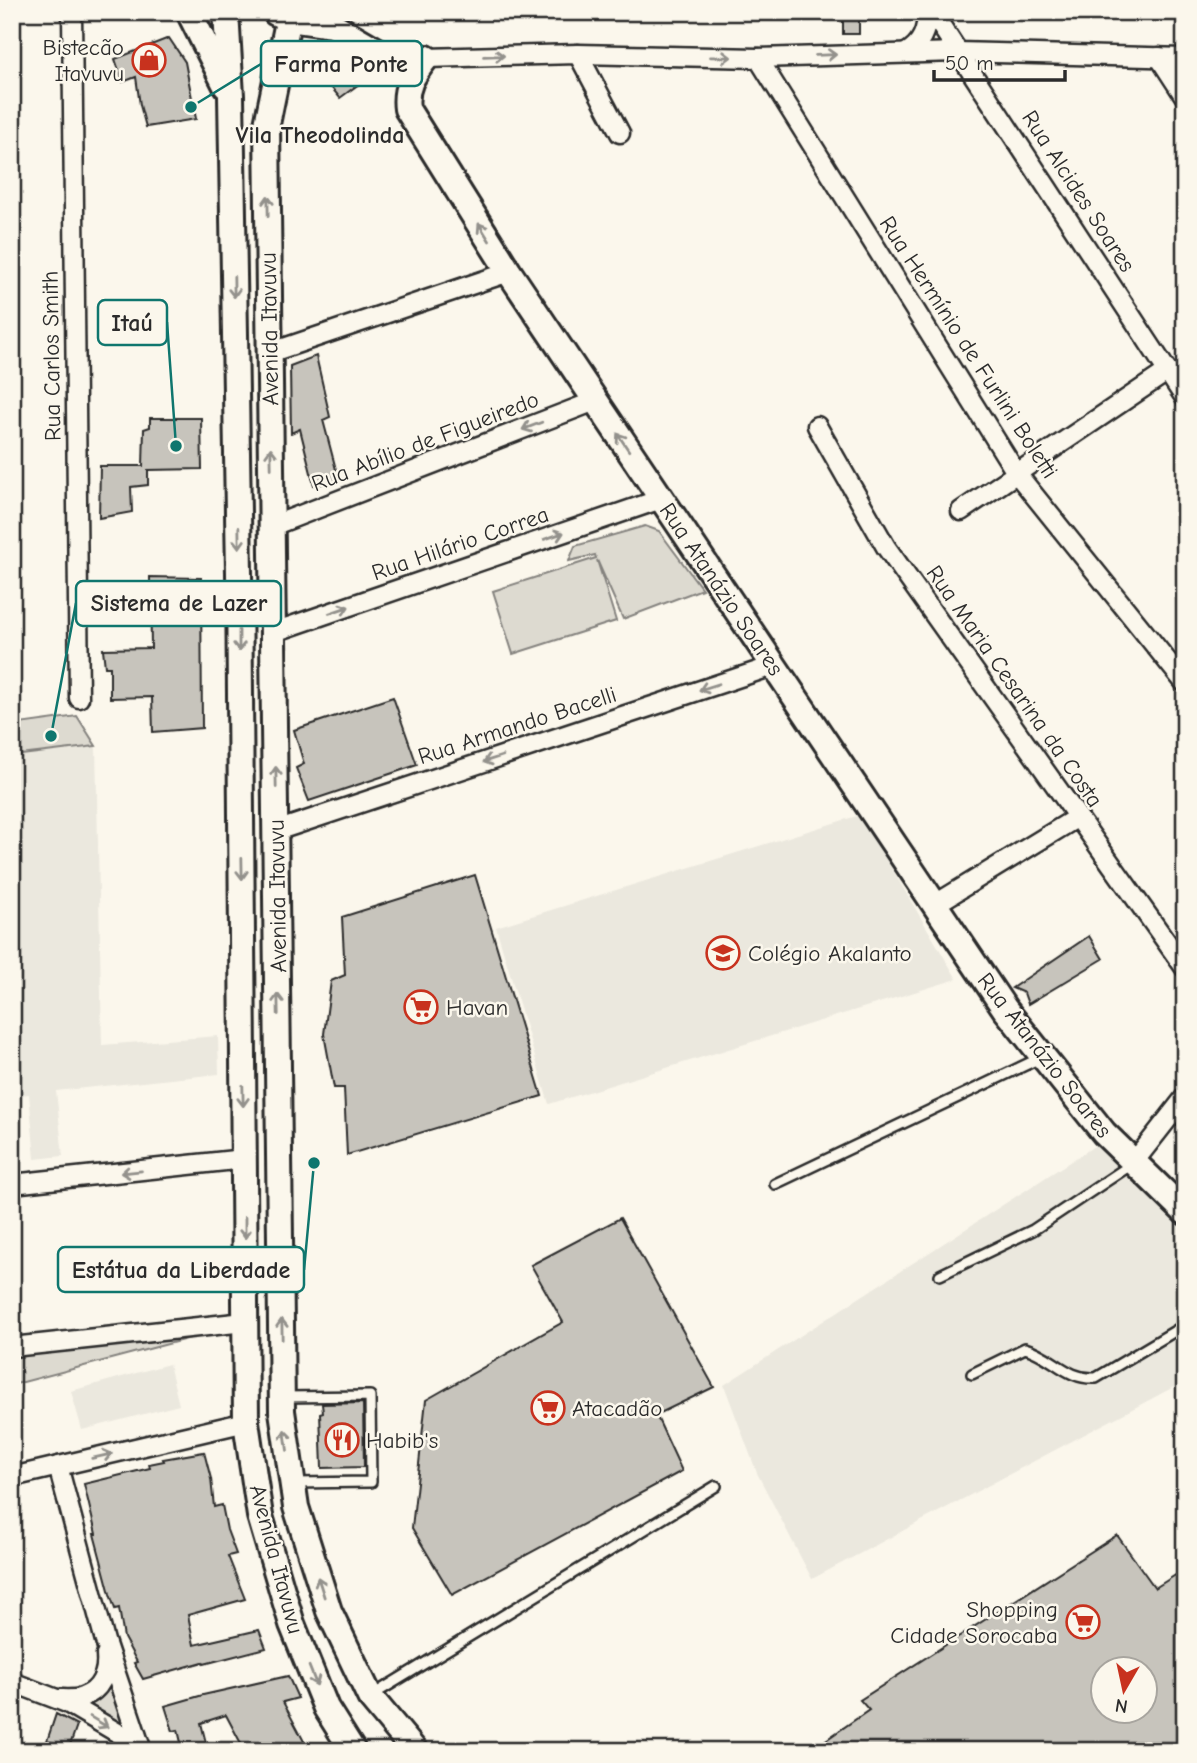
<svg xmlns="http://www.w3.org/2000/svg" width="1197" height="1763" viewBox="0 0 1197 1763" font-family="'Comic Neue',sans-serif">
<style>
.built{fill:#ebe8de}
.green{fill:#dddad0;stroke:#84827e;stroke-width:2}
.building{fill:#c7c4bc;stroke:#2b2b2b;stroke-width:2;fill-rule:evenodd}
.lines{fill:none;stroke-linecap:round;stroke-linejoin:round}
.lane-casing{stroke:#2b2b2b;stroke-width:14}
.street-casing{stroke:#2b2b2b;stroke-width:23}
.secondary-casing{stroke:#2b2b2b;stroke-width:30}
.lane{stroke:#fbf7ec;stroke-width:9}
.street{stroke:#fbf7ec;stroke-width:18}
.secondary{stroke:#fbf7ec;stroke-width:24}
.oneway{stroke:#93918c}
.labels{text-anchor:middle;stroke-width:5;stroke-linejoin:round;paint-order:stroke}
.poi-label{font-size:23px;fill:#2b2b2b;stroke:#fbf7ec;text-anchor:start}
.street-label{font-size:23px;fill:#2b2b2b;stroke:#fbf7ec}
.neighbourhood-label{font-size:24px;font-weight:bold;fill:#2b2b2b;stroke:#fbf7ec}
.leader{fill:none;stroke:#0f766e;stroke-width:2.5}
.callout-dot{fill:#0f766e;stroke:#fbf7ec;stroke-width:2.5}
.callout{fill:#fbf7ec;stroke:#0f766e;stroke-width:2.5}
.callout-label{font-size:24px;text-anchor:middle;font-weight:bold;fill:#2b2b2b}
</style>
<rect width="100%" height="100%" fill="#fbf7ec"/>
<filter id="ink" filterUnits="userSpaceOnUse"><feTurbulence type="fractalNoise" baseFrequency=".0143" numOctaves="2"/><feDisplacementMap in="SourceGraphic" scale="14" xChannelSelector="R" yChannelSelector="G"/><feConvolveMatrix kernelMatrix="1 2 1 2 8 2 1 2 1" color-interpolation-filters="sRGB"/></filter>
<g filter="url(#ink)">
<g class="built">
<path d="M96,746l6,299 116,-9 1,38 -163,17 7,65 -28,3 -6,-65 -17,2v-340z"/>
<path d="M860,815l97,164 -408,125 -53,-177z"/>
<path d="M1099,1143l86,81v157l-373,198 -55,-106 -33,-88z"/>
<path d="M169,1364l10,41 -97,25 -11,-39z"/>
</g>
<g class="green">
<path d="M645,526l14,5 43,58 -79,30 -26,-59 19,61 -103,33 -20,-63 103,-33 -1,-3 -26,6 6,-15z"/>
<path d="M77,716l19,30 -84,10v-31z"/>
<path d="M221,1330l-209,55v-32z"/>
<path d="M110,1681l16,51 -41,-30z"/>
</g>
<g class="building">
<rect x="843" y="12" width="16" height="22"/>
<path d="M169,38l16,24 11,57 -50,8 -6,-22 -4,-28 -13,5 -8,-23z"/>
<path d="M354,69l9,12 -23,17 -10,-12z"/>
<path d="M316,356l14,61 -7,3 16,61 -25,4 -14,-56 -9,4 -1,-67z"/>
<path d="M150,418h51l1,51 -54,1v15l-17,2 1,25 -33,6 1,-52h43l1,-37 6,-2z"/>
<path d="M150,577l51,1 1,150 -49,4 -1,-35 -42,1v-31h-5l-2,-18 48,-1z"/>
<path d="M393,697l24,68 -108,36 -13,-33 8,-4 -10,-34z"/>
<path d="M475,875l67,221 -195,59 -3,-67h-10l-10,-54 7,-53 14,-6 -3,-58z"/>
<path d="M1089,936l14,23 -75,45 -4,-11 -12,-5z"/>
<path d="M620,1218l94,169 -58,28 26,56 -230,124 -40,-67 14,-128 137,-78 -32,-57z"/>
<path d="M363,1403l1,64 -42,1 -2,-55 3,-1 -1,-8z"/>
<path d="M204,1452l7,27 3,28 8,-2 5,25 9,24 -8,2 17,43 -57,16 6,30 65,-15 7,18 -62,16 -1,-2 -60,17 -9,-16 3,-1 -13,-24 -5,-30 -4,1 -5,-15 -16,-60h2l-12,-50 66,-16 -1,-4 15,-3 -1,-2z"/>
<path d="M1117,1535l38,53 30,-19v182h-375l59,-41 -9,-10zM1102,1669h42v42h-42z"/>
<path d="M288,1676l10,22 -15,4 24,45 -9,4h-53l-19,-36 -25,8 7,28h-25l-5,-21 -5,1 -8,-25 38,-11z"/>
<path d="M56,1714l21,11 -8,23 -22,-7z"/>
</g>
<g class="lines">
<defs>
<g id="lane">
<path d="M775,1184l265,-126"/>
<path d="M940,1275l93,-45 99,-66"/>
<path d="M972,1374l53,-26c28,8 41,32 71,30l89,-53"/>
<path d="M284,1397l86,-1 1,86 -77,1"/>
<path d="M371,1696l345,-210"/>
</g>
<g id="street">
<path d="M72,12l7,686"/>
<path d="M932,12l253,386"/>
<path d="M906,53c16,-9 21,-23 21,-41"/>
<path d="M578,54l42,79"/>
<path d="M1159,57l26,40"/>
<path d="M426,58l152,-4 180,4 199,-6 228,6"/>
<path d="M758,58l259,416 168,209"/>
<path d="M269,353l240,-81"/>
<path d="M817,426l69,121 299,421"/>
<path d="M961,511l207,-140"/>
<path d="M272,526l323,-125"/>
<path d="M274,632l387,-133"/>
<path d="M276,831l497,-165"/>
<path d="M934,905l144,-88"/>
<path d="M1134,1162l51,-65"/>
<path d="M12,1184l232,-25"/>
<path d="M12,1347l233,-25"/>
<path d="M58,1466l47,175 37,110"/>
<path d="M12,1477l234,-55"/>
<path d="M12,1682l55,21 73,43"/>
<path d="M59,1699c7,0 17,1 23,-2 19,-6 26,-25 24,-42"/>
</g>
<g id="secondary">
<path d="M189,12l37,74"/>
<path d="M226,12l5,84 8,477 7,849 14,94 32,108 34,84 27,43"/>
<path d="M290,12l-23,112 15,1287 14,96 33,104 41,86 45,54"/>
<path d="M276,13l13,6 44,6 50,29 43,4"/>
<path d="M426,58c-13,17 -22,29 -19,51l102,163 496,737 99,124 81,79"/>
</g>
</defs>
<use href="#lane" class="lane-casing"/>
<use href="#street" class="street-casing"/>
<use href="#secondary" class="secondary-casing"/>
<use href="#lane" class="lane"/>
<use href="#street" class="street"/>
<use href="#secondary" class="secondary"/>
</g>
<defs><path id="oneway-shaft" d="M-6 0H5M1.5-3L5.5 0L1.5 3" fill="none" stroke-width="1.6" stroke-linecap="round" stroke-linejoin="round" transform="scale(1.75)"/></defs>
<g class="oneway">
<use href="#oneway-shaft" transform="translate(826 55) rotate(-2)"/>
<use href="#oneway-shaft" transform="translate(494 56) rotate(-2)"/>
<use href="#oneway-shaft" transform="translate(721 57) rotate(1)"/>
<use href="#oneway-shaft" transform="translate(268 206) rotate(-91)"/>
<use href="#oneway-shaft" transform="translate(484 232) rotate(-122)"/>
<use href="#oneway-shaft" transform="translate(234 287) rotate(89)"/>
<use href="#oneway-shaft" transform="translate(532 426) rotate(159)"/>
<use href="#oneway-shaft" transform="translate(623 442) rotate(-124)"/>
<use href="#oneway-shaft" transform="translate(271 458) rotate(-91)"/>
<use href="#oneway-shaft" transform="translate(554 536) rotate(-19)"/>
<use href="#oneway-shaft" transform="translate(239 538) rotate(89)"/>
<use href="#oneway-shaft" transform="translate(339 610) rotate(-19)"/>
<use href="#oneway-shaft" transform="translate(239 641) rotate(90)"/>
<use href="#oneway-shaft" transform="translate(709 687) rotate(162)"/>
<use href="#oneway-shaft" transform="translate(493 759) rotate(162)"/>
<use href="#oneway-shaft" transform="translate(276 777) rotate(-91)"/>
<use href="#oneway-shaft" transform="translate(242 869) rotate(89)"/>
<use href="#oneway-shaft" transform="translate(278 1004) rotate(-91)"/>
<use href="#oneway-shaft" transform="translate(243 1096) rotate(89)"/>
<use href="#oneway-shaft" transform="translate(131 1172) rotate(174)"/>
<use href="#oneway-shaft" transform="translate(245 1228) rotate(90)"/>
<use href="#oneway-shaft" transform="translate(282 1329) rotate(-91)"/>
<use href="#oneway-shaft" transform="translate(286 1440) rotate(-98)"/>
<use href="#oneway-shaft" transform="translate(102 1456) rotate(-13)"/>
<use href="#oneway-shaft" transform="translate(321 1587) rotate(-108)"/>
<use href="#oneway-shaft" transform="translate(313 1676) rotate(68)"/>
<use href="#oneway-shaft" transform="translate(99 1722) rotate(31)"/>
</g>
</g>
<defs>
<symbol id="shop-ring" viewBox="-11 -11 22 22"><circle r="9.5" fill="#fbf7ec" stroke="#c8321e" stroke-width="1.5"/><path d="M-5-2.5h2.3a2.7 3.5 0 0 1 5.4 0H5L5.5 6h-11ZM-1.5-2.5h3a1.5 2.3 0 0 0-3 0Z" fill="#c8321e"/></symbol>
<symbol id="school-ring" viewBox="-11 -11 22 22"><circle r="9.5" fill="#fbf7ec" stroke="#c8321e" stroke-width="1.5"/><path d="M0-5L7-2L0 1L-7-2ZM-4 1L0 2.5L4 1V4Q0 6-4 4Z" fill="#c8321e"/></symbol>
<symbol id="supermarket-ring" viewBox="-11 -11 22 22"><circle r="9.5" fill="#fbf7ec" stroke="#c8321e" stroke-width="1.5"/><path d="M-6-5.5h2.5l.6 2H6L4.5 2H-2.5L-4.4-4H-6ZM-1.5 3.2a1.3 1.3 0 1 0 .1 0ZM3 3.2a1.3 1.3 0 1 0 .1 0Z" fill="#c8321e"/></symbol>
<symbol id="restaurant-ring" viewBox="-11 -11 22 22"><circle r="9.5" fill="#fbf7ec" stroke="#c8321e" stroke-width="1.5"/><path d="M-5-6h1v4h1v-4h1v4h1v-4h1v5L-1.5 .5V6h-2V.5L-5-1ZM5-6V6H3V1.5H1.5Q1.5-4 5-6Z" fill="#c8321e"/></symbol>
</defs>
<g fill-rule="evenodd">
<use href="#shop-ring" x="130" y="41" width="38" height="38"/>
<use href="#school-ring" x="704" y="934" width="38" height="38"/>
<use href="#supermarket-ring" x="402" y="988" width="38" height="38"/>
<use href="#supermarket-ring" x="529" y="1389" width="38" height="38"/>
<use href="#restaurant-ring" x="323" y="1421" width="38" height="38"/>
<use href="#supermarket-ring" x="1064" y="1603" width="38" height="38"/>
</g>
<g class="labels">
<g class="poi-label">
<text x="124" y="55" text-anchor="end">Bistecão<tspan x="124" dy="26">Itavuvu</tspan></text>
<text x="748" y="961">Colégio Akalanto</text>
<text x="446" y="1015">Havan</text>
<text x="572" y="1416">Atacadão</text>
<text x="366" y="1448">Habib's</text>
<text x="1058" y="1617" text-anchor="end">Shopping<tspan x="1058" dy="26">Cidade Sorocaba</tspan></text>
</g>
<g class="street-label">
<text transform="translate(1079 191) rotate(57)" y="8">Rua Alcides Soares</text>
<text transform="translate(269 329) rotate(-91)" y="8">Avenida Itavuvu</text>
<text transform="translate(969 347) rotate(57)" y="8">Rua Hermínio de Furlini Boletti</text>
<text transform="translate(51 356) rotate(-91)" y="8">Rua Carlos Smith</text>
<text transform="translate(425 441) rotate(-21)" y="8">Rua Abílio de Figueiredo</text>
<text transform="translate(460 543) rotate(-19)" y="8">Rua Hilário Correa</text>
<text transform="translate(722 589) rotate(56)" y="8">Rua Atanázio Soares</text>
<text transform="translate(1015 686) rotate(55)" y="8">Rua Maria Cesarina da Costa</text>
<text transform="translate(517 725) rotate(-18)" y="8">Rua Armando Bacelli</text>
<text transform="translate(277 896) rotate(-91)" y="8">Avenida Itavuvu</text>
<text transform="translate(1045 1055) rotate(52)" y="8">Rua Atanázio Soares</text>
<text transform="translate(277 1559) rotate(75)" y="8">Avenida Itavuvu</text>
</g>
<g class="neighbourhood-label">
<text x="320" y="143">Vila Theodolinda</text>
</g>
</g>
<path class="leader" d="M191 107L261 64M176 446L167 322M51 736L76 603M314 1163L304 1270"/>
<g class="callout-dot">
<circle cx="191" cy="107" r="7"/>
<circle cx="176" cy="446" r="7"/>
<circle cx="51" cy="736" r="7"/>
<circle cx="314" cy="1163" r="7"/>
</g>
<g class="callout">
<rect x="261" y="41" width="161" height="45" rx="7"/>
<rect x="98" y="300" width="69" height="45" rx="7"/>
<rect x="76" y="581" width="205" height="45" rx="7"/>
<rect x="58" y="1247" width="246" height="45" rx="7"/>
</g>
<g class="callout-label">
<text x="341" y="72">Farma Ponte</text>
<text x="132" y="331">Itaú</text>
<text x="179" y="611">Sistema de Lazer</text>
<text x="181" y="1278">Estátua da Liberdade</text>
</g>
<rect width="1197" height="1763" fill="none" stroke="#fbf7ec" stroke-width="42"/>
<rect x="21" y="21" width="1155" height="1721" fill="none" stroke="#2b2b2b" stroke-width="2.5" filter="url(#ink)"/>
<g transform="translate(1124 1690) rotate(189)"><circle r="33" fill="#fbf7ec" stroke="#a8a59f" stroke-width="2"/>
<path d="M0-5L12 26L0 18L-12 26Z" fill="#c8321e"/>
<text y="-10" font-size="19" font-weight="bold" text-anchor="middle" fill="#2b2b2b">N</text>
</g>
<path d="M934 70v10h131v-10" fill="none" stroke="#2b2b2b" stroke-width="3.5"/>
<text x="945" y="70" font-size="21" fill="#2b2b2b" stroke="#fbf7ec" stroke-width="5" paint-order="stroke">50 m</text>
</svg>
